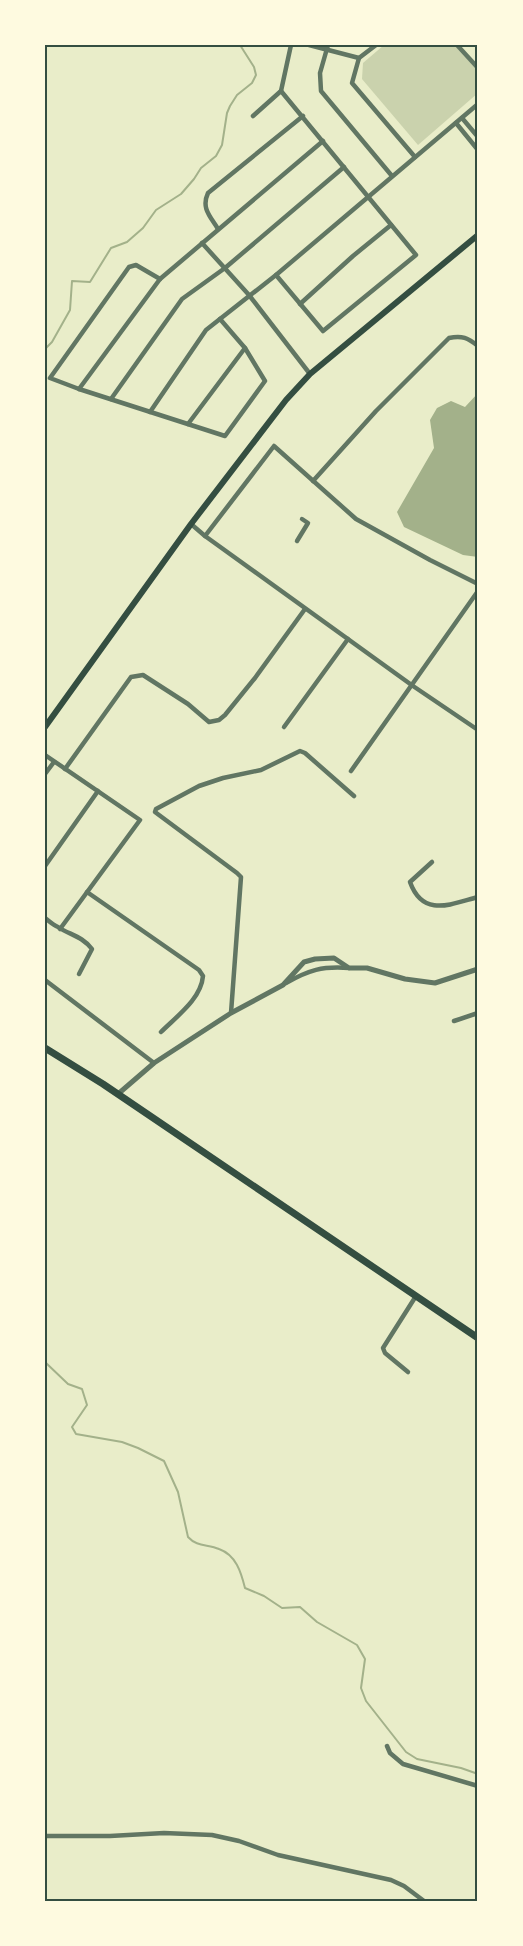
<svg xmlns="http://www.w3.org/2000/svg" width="523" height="1946" viewBox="0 0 523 1946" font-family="Rubik,sans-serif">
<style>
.green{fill:#cad2ad}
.water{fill:#a3b18a}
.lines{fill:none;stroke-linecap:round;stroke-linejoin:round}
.stream{stroke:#a3b18a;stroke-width:2}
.minor{stroke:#617663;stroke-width:4.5}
.tertiary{stroke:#617663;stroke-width:5}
.secondary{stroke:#344e41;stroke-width:6}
.primary{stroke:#344e41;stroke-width:7}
.neatline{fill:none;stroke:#344e41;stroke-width:2}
</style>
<rect width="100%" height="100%" fill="#e9edc9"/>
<path class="green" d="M384,45h70l24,26v22l-60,52 -56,-66 1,-16z"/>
<path class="water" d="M478,393v164l-15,-2 -59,-28 -7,-15 37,-64 -4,-28 7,-12 14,-7 14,6z"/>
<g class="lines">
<g class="stream">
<path d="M45,349l7,-7 18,-32 2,-29 18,1 21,-34 16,-6 16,-14 13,-18 25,-16 13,-15 7,-11 15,-12 6,-11 5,-32 3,-7 7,-11 15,-12 4,-8 -2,-8 -14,-22"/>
<path d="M45,1362l23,22 14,5 5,16 -15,22 4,7 46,8 16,6 26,13 14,31 10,45c9,10 20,7 31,12 17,6 22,23 26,39l19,8 18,12 18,-1 17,15 40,23 8,14 -4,29 5,13 40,51 11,7 44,9 17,6"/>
</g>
<g class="minor">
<path d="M309,45l50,13"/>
<path d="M328,45l-8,28 1,18 71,85"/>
<path d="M376,45l-17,13 -7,25 63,74"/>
<path d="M457,45l21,23"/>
<path d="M253,116l28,-25 10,-46"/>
<path d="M462,118l16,19"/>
<path d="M456,123l22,27"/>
<path d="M218,229c-8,-13 -17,-21 -10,-36l95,-77"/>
<path d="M202,243l47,52 61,79"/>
<path d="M276,275l47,56 93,-76 -135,-164"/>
<path d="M160,279l-24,-14 -7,2 -79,111 29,11 146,47 40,-55 -20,-33 -25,-29"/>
<path d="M300,304l53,-48 38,-31"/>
<path d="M79,389l81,-110 163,-138"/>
<path d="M111,399l71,-100 43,-31 119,-101"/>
<path d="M150,412l56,-82 70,-55 202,-171"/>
<path d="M188,424l57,-76"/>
<path d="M313,481l63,-70 73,-73c13,-3 19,0 29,8"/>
<path d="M191,524l14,12 208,150 65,44"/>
<path d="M205,536l69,-90 82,73 74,41 48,24"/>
<path d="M297,541l11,-18 -6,-4"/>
<path d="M284,727l64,-88"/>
<path d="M45,755l95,65 -80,109"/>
<path d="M65,769l66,-92 12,-2 45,29 21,18 10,-2 6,-5 30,-37 50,-69"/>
<path d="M351,771l127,-180"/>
<path d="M45,774l9,-12"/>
<path d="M432,862l-22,20c13,36 41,22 68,15"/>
<path d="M45,866l53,-75"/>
<path d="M87,892l112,78 4,6c-2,23 -26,40 -42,56"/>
<path d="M45,918c4,3 8,7 13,9 12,8 24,9 34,22l-13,25"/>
<path d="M45,980l109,83"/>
<path d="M286,983c23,-13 36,-17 63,-15"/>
<path d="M231,1013l10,-136 -4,-4 -78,-58 -4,-3 1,-3 43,-23 24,-8 38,-8 39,-19 5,2 49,43"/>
<path d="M454,1021l24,-8"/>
<path d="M408,1372l-23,-19 -2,-5 33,-52"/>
<path d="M387,1746l3,7 13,11 75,22"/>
<path d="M45,1836h65l54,-3 48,2 27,6 39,14 113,25 13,6 20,15"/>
</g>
<path class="tertiary" d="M118,1094l36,-31 77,-50 52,-28 21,-23 11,-3 19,-1 15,10h18l38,11 30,4 43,-14"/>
<path class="secondary" d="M45,727l146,-203 95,-124 24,-26 168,-139"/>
<path class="primary" d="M45,1048l58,36 375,254"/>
</g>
<rect width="523" height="1946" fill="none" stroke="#fefae0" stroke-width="93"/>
<rect x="46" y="46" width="430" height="1854" class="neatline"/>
</svg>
